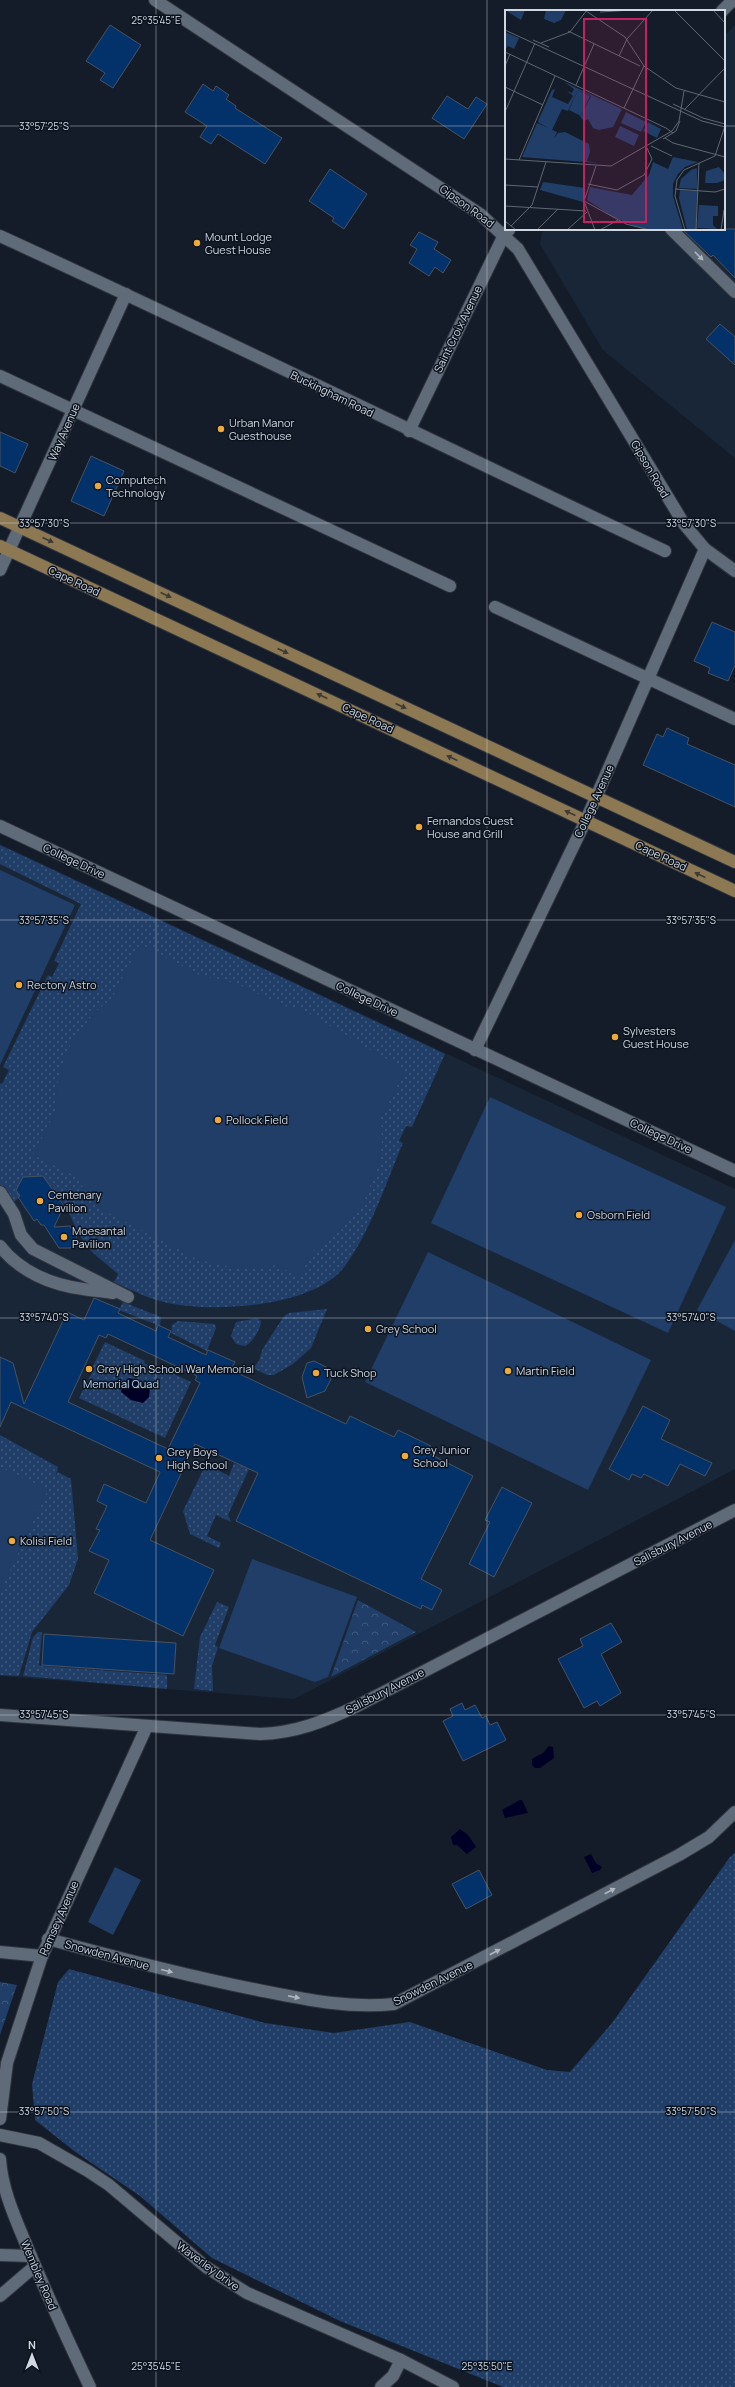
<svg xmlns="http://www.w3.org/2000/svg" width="735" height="2387" viewBox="0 0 735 2387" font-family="Manrope,sans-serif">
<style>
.built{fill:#192638}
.grass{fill:url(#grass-dots)}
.forest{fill:url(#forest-crowns)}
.pitch{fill:#203e68}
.water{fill:#000026}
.building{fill:#03326b;stroke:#485261;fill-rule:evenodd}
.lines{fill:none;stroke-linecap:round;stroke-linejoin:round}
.minor-casing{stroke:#30353f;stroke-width:14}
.major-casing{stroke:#30353f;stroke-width:14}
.minor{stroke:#606b7a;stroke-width:12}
.major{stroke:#8d7854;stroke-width:12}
.oneway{fill:#afb7c1}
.oneway2{fill:#3f3b34}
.ticks{fill:none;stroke:#d1d7e0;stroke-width:1;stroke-opacity:0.45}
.poi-dot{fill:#ebaa39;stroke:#0b131f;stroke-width:1.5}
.labels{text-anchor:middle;stroke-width:3;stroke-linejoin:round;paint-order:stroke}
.street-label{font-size:11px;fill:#d1d7e0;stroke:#0b131f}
.poi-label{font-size:11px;fill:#d1d7e0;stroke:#0b131f;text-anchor:start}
.park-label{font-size:11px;fill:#b7d0f3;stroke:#0b131f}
.inset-road{fill:none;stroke:#606772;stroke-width:1}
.view{fill:#c32262;fill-opacity:0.15;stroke:#c32262;stroke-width:2}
.inset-edge{fill:none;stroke:#d1d7e0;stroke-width:2}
.ticks-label{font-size:10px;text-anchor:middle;fill:#d1d7e0;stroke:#0b131f;stroke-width:3;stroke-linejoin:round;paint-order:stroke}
</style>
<defs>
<pattern id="grass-dots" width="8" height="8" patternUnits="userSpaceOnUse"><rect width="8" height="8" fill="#203e68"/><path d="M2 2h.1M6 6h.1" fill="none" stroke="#3f597d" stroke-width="1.8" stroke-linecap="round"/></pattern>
<pattern id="forest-crowns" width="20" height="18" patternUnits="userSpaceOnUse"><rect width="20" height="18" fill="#203e68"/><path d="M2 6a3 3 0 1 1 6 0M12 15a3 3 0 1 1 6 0" fill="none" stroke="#3f597d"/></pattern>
</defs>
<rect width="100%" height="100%" fill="#141c29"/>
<g class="built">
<path d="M735,25v433l-132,-108 -63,-106 3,-15h181v-193z"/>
<path d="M0,844l735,345v280l-441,230 -294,-23z"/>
</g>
<g class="grass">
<path d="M0,845l445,209 -33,73 -6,-1 -7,15 4,2c-17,40 -32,87 -58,123 -29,41 -132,47 -177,37 -19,-4 -37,-13 -54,-21l4,-8 -26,-22 -13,-17 -13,-29 -23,-30 -4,3 -2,-3 -14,1 -7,13 4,6 -6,6 -14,-16v-103l2,1 7,-14 -6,-3 45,-92 4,2 7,-14 -5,-2 27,-57 -81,-40z"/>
<path d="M123,1302l38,15 -1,9 -41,-16z"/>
<path d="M327,1309l-16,39 -18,16 -19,11h-7l-14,-7 6,-7 3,-11 22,-34 5,-3z"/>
<path d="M257,1318l4,3c0,8 -9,22 -16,25l-9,-2 -5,-8 5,-14z"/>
<path d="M178,1321l37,3 1,4 -9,23 -36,-18 1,-8z"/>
<path d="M105,1342l40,19 -1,2 7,4 1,-3 39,18 -26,56 -86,-40 15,-29 -2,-1z"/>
<path d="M0,1435l58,32 -2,9 2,-4 13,7 7,80 -9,26 -37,47 -13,44 -19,-1z"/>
<path d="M234,1463l15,6 -21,46 3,7 -15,-7 -9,21 14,7 -2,5 -29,-14 -7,-23 23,-47 23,12z"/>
<path d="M217,1602l12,5 -14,38 3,2 -6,19 1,25 -19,-2 6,-52z"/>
<path d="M38,1632h4l-3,33 3,1 125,9v14l-144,-13 10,-39z"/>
<path d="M735,1853v534h-232l-163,-66 -128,-63 -72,-62 -66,-45 -39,-31 -3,-36 26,-102 11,-13 196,54 69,10 76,-11 137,48 23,2 42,-49 118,-166z"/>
</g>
<g class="forest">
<path d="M358,1600l58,32 -85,45z"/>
<path d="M0,1982l17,3 -17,50z"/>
</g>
<g class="pitch">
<path d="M0,870l75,35 -75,160z"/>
<path d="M140,944l59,31 36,8 61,28 2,-4 107,63 -24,48 1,26 -3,19 -14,36 -23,30 -29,22 -14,27 -22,-13 -21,3h-20l-37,-8 -91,-47 -15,-12 -18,-25 -42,-21 22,-43 3,-34 13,-35 23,-30 18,-15z"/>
<path d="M490,1097l236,110 -58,126 -237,-110z"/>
<path d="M735,1240v91l-38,-21z"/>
<path d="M428,1252l223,108 -63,130 -223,-108z"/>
<path d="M0,1467l48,23 -48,102z"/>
<path d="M252,1559l105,38 -29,80 -13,5 -96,-34z"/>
<path d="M115,1867l26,13 -28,55 -25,-13z"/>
</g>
<g class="water">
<path d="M129,1378l13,4 8,6 -1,9 -6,6 -12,-3 -10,-8 1,-8z"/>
<path d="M549,1746l4,1 1,11 -14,10h-5l-3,-3v-6l11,-6z"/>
<path d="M520,1800h2l6,13 -23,5 -3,-8z"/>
<path d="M460,1829l8,6 8,12 -9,7 -10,-9h-4l-2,-8z"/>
<path d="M591,1854l5,9 6,4 -2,3 -8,3 -8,-16z"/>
</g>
<g class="building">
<path d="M110,25l31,20 -28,43 -13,-8 5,-7 -19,-12z"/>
<path d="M203,84l10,7 3,-5 13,9 -3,4 10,7 -1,2 47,30 -17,26 -47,-30 -7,10 -11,-7 7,-11 -22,-14z"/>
<path d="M447,96l21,13 8,-12 11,7 -23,35 -32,-21z"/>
<path d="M330,169l37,25 -23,35 -12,-8 2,-3 -25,-17z"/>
<path d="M682,229h53v49l-22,-23 -2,2z"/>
<path d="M419,232l19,10 -4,7 17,11 -8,13 -8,-6 -6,9 -20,-13 8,-14 -7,-4z"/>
<path d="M720,324l15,13v28l-29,-26z"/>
<path d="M0,432l28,12 -13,29 -15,-7z"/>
<path d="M91,456l33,15 -20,45 -33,-15z"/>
<path d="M712,622l23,10v33l-7,16 -20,-8 2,-5 -16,-7z"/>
<path d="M667,728l22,10 -2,6 48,21v42l-92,-42 14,-31 6,3z"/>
<path d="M43,1176l21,30 -10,21 16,-1 7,11 -6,11h-12l-15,-23h-3l-4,-6 -3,2 -16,-24 2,-1 -4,-6 7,-13z"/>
<path d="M94,1298l26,11 -2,4 38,18 2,-6 13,6 -3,6 38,18 2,-5 27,12 -4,8 115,54 4,-8 44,21 4,-7 33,16 -3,7 45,23 -52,103 21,11 -10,20 -10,-5 -1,4 -185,-88 22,-48 -63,-29 -45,96 64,30 -31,66 -89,-43 15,-33 -20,-9 11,-21 -4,-1 11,-23 -10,-5 7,-17 42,19 14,-31 -149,-70 -11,25v-70l13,6 11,41 43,-92 17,8zM108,1334l89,42 -2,4 5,3 -32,66 -100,-47 31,-67 7,3z"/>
<path d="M314,1361l12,6 5,12 -6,12 -18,7 -5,-21 5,-14z"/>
<path d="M643,1406l27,14 -9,19 51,24 -7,13 -25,-12 -12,22 -24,-12 -3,4 -9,-4 -3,6 -20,-11z"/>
<path d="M502,1487l30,16 -38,74 -25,-13 21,-42 -5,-2z"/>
<path d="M611,1623l11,19 -21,12 20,39 -21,13 -3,-5 -13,7 -26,-49 25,-13 -3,-7z"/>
<path d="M44,1634l132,9 -2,31 -132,-9z"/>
<path d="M462,1703l3,7 10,-5 7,13 4,-2 4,9 7,-3 9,18 -43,21 -20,-40 10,-5 -3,-7z"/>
<path d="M479,1870l13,25 -26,14 -14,-25z"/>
</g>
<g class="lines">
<defs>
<g id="minor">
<path d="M155,0l325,214 38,35 166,275 21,25 30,22"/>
<path d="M722,11l11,-11"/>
<path d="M671,229l64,63"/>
<path d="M0,236c223,102 443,211 665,315"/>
<path d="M0,376l450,210"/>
<path d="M409,431l95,-196 5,-5"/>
<path d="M0,570l126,-276"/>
<path d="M495,607l240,112"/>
<path d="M0,826l735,345"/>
<path d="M475,1050l111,-230 119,-271"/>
<path d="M0,1192l14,22 7,21 12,14 95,48"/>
<path d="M0,1246c20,26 52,39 83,43 10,2 20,2 30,4"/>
<path d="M0,1715l260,19c36,-1 65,-13 97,-28l378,-196"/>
<path d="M48,1939c70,19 139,37 210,51 45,9 90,19 136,14l285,-149 30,-18 26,-25"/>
<path d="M0,1952l42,4"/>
<path d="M0,2119l7,-56 35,-107 105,-230"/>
<path d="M0,2135l39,8 49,28 21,14 97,82 41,26 154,67 52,27"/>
<path d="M0,2159c2,33 18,65 30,95 19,45 39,89 60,133"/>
<path d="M0,2255l31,1"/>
<path d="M0,2296l35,-30"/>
<path d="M381,2387l12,-11 8,-16"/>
</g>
<g id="major">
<path d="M0,518l735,344"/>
<path d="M0,546l735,345"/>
</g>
</defs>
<use href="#minor" class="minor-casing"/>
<use href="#major" class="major-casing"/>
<use href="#minor" class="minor"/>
<use href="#major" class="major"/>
</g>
<defs><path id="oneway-solid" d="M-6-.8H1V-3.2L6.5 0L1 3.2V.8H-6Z"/></defs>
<g class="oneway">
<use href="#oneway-solid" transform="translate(699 256) rotate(45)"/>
<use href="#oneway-solid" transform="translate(610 1891) rotate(-28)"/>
<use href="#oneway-solid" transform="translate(495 1952) rotate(-28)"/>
<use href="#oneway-solid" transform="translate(167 1971) rotate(14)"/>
<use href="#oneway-solid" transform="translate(294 1997) rotate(11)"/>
</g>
<g class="oneway2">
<use href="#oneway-solid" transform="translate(48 540) rotate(25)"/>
<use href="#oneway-solid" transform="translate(166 595) rotate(25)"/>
<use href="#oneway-solid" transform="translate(283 651) rotate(25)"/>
<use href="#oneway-solid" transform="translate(322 696) rotate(-155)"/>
<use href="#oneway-solid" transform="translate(401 706) rotate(25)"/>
<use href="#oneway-solid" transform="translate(452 758) rotate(-155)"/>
<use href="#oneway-solid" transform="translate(570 813) rotate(-155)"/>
<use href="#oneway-solid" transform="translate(700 875) rotate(-155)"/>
</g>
<path class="ticks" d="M156,0v2387M487,0v2387M0,126h506M724,126h11M0,523h735M0,920h735M0,1318h735M0,1715h735M0,2112h735"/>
<g class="poi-dot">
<circle cx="197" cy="243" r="4"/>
<circle cx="221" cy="429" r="4"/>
<circle cx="98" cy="486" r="4"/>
<circle cx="419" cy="827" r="4"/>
<circle cx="19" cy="985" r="4"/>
<circle cx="615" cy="1037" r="4"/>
<circle cx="218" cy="1120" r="4"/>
<circle cx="40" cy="1201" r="4"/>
<circle cx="579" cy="1215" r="4"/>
<circle cx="64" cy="1237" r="4"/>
<circle cx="368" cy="1329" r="4"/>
<circle cx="89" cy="1369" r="4"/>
<circle cx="508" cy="1371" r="4"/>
<circle cx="316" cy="1373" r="4"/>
<circle cx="405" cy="1456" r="4"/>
<circle cx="159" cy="1458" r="4"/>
<circle cx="12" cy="1541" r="4"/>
</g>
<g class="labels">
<g class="street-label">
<text transform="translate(467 206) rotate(36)" y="4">Gipson Road</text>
<text transform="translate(458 329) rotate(-64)" y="4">Saint Croix Avenue</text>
<text transform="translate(332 394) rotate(26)" y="4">Buckingham Road</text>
<text transform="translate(64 432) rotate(-66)" y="4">Way Avenue</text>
<text transform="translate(650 469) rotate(60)" y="4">Gipson Road</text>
<text transform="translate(74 581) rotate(25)" y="4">Cape Road</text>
<text transform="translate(368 718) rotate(25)" y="4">Cape Road</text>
<text transform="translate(594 801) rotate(-65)" y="4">College Avenue</text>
<text transform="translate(661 856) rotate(25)" y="4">Cape Road</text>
<text transform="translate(74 861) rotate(25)" y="4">College Drive</text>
<text transform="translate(367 999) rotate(25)" y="4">College Drive</text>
<text transform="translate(661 1136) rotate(25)" y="4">College Drive</text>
<text transform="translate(673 1543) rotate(-27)" y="4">Salisbury Avenue</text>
<text transform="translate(385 1691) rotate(-27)" y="4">Salisbury Avenue</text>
<text transform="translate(59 1918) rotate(-66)" y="4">Ramsey Avenue</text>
<text transform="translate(107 1955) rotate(15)" y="4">Snowden Avenue</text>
<text transform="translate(433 1983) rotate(-26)" y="4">Snowden Avenue</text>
<text transform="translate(208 2266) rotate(36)" y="4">Waverley Drive</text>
<text transform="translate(39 2275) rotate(67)" y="4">Wembley Road</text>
</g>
<g class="poi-label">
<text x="205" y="241">Mount Lodge<tspan x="205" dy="13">Guest House</tspan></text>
<text x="229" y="427">Urban Manor<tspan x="229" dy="13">Guesthouse</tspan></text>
<text x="106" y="484">Computech<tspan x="106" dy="13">Technology</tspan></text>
<text x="427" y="825">Fernandos Guest<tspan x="427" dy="13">House and Grill</tspan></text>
<text x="27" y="989">Rectory Astro</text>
<text x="623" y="1035">Sylvesters<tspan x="623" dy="13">Guest House</tspan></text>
<text x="226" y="1124">Pollock Field</text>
<text x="48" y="1199">Centenary<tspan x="48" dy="13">Pavilion</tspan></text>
<text x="587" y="1219">Osborn Field</text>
<text x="72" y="1235">Moesantal<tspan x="72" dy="13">Pavilion</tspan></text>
<text x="376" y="1333">Grey School</text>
<text x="97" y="1373">Grey High School War Memorial</text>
<text x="516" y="1375">Martin Field</text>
<text x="324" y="1377">Tuck Shop</text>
<text x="413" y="1454">Grey Junior<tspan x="413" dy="13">School</tspan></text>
<text x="167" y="1456">Grey Boys<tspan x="167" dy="13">High School</tspan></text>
<text x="20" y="1545">Kolisi Field</text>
</g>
<g class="park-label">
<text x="121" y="1388">Memorial Quad</text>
</g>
</g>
<g transform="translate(505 10)">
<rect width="220" height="220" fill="#141c29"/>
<path d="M0,22l14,6 -5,11 -6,-3 -3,4zM59,72l58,27 -9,18 -14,3 -6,-2 -5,-9 -3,2 -3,-2 -3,-4 2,1 10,-20 -13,-6 -10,21 -6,-2 -10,21 -13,-7 -1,-2 14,-31 3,-1 -3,8 16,7 5,-8 -6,-5 5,2 2,-4zM32,113l20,9 -3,6 4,-5 7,-1 24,12 1,8 -3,9 11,2 -76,-6zM168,147l25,5 -13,5 -7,7 -5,10v12l10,34h-31l-17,-4 -22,-9 -26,-17 3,-13 42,8 17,-20 4,-13 15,7zM214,157l6,7v6l-8,3h-12l1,-12zM194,195l19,1v10h-5v9l4,4 -20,-1z" fill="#203e68"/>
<path d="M192,158v21l-18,-1 2,-9 10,-9zM38,172l42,6 -2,14 -43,-12zM175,180l17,1 -1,39h-9l-8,-32z" fill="#203e68"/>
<path d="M0,0h20l-4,10zM41,0h20l-5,10 -7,3 -10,-4zM73,80l12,6 -9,20 -12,-6zM91,89l22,11 -9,18 -8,-2 -14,-9zM45,90l12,5 -10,22 -12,-5zM121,102l20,10 -5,10 -20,-9zM143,112l13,7 -4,9 -14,-7zM115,116l19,9 -5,11 -19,-9zM32,118l14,7 -10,20 -13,-6zM57,124l26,12 -7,14 -26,-13z" fill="#203e68"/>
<path class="inset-road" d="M169,0l51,51M208,0l12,13M81,1l39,26 19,29 32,22 49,14M95,2l31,-2M0,20l197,91 23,6M63,21l72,35M28,30l16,7M36,33l29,-11 17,-22M0,42l161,76 7,5M114,46l8,-17 26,-29M0,56l5,-12M71,75l18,-41M0,77l38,18M168,94l30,14 22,6M119,98l20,-42M179,100l41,-42M0,102l30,-69M160,128l8,5 52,14M158,129l13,-8 4,-10M146,136l21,10M0,149l106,7 61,-35 7,-10 5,-30M14,150l36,-84M83,174l29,6 27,-15 8,-16 -5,-11M0,175l33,2M170,179l40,3 10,-3M79,191l42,23 24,6M0,196l81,5M0,211l11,9M6,216l21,-21 14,-43M32,220l21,-21M62,220l20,-18M90,220l-11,-29 12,-35M95,220l18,-10M180,220l-10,-34 2,-16 7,-10 31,-14 10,-30M191,220l3,-67M216,220l3,-20"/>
<path class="view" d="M79,9h62v203h-62z"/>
<rect width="220" height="220" class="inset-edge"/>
</g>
<g class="ticks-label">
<text x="156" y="24">25°35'45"E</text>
<text x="44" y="130">33°57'25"S</text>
<text x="44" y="527">33°57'30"S</text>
<text x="691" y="527">33°57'30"S</text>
<text x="44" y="924">33°57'35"S</text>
<text x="691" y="924">33°57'35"S</text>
<text x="44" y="1321">33°57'40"S</text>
<text x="691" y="1321">33°57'40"S</text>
<text x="44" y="1718">33°57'45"S</text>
<text x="691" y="1718">33°57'45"S</text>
<text x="44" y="2115">33°57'50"S</text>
<text x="691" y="2115">33°57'50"S</text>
<text x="156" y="2370">25°35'45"E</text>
<text x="487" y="2370">25°35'50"E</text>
</g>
<g transform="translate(32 2355)" stroke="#0b131f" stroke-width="3" paint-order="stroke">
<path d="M0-3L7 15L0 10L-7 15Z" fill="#d1d7e0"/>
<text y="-6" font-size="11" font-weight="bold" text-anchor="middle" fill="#d1d7e0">N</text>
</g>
</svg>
